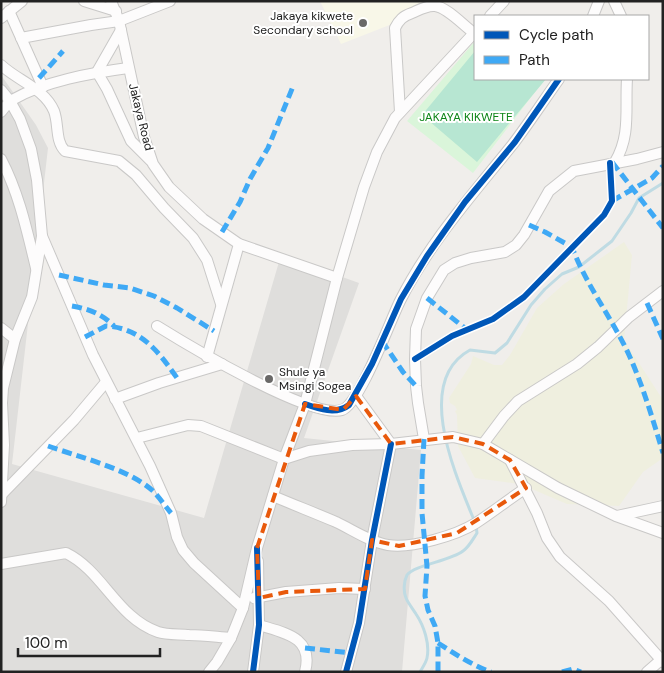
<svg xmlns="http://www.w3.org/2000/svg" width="664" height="673" viewBox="0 0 664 673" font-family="'DM Sans',sans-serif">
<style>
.residential{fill:#dfdedc}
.education{fill:#f8f7e8}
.farmland{fill:#efefdf}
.park{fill:#daf5da}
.pitch{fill:#b7e6d2}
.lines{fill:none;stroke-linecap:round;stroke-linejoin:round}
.stream{stroke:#bfdbe3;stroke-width:3}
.minor-casing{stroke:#c9c8c7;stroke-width:12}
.minor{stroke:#fdfcfc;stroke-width:10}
.quiet{stroke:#3fa9f5;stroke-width:5;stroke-dasharray:10 5;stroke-linecap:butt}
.cycleway-casing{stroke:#fff;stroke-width:9}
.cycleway{stroke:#0057b8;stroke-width:6}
.marked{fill:none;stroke:#e8590c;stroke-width:4;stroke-dasharray:10 6;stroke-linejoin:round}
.poi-dot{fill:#6a6968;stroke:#fff;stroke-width:2}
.labels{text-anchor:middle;stroke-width:4;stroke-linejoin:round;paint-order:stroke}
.poi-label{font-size:12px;fill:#222;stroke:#fff;text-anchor:end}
.street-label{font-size:12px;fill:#222;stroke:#fff}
.park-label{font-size:12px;fill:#0c8416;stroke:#fff}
</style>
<rect width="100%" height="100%" fill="#f0eeeb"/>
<path class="residential" d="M1,75l35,50 12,23 -36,316 192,54 77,-263 78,28 -55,155 117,12 -19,222h-401z"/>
<path class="education" d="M320,1h131l-110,43z"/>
<path class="farmland" d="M624,242l8,13 -8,85 39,60v58l-20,14 -24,34 -52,-2 -47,-20 -45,-6 -17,-32 -1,-31 -2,-4 2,-1 -2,-4 -5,-3 -1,-5 22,-34 2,-8 21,9h8l8,-10 27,-47 27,-24z"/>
<path class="park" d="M475,41v38h70l-72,94 -66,-52z"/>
<path class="pitch" d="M475,51v28h71l-69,83 -55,-47z"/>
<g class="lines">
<g class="stream">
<path d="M474,520c-18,-44 -61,-139 -4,-170l25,3 12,-10 24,-38 14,-16 17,-15 17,-7 33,-26 19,-28 8,-15 24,-15"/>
<path d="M420,672c2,-4 6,-9 7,-14 3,-14 -3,-32 -11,-44 -3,-5 -8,-11 -10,-16 -3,-7 -2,-17 1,-23 7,-10 43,-14 56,-24 6,-4 10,-12 14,-18l-1,-7"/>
</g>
<defs>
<g id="minor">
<path d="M84,1l32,10"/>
<path d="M111,1l8,20 25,116 9,27 16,23 34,32 36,25 98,34"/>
<path d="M614,1l7,15"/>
<path d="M9,11l34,76"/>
<path d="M490,16l14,-15"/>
<path d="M593,16l6,-15"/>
<path d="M1,18l21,-17"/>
<path d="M121,30l-24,42 10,17 24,52 20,20"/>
<path d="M21,38l70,-13 28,-4 51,-20"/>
<path d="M1,65c17,16 43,23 53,46 5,13 1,30 11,40l54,10 17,14 28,33 29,30 14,22 14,44"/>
<path d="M1,90l9,11 10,18 11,30 6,31 5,56 -10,61 -17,42 -12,49 -1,15 2,42 -3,57"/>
<path d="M1,112c3,-4 7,-9 11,-12 33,-19 79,-27 116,-32"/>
<path d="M400,112l-5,-84c4,-8 8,-12 17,-15 7,-3 15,-8 23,-7 12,1 29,20 39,27"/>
<path d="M1,159c18,34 26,72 35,109"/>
<path d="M615,162c16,-27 10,-53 12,-83"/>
<path d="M42,236l51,119 57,111 21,47 6,24 6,13 11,13 49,45"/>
<path d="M157,326c29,18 155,94 185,84 18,-6 48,-89 58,-109 29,-58 73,-107 113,-157 16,-21 31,-44 46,-65"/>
<path d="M1,328l14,11"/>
<path d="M207,357l32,-113"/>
<path d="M115,399l44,-16 63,-19"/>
<path d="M137,438l51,-13 13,1 83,33 25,-8 43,-6 39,-1 62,-7 30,7 75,44 58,28 47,17"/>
<path d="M424,439l-6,-36 -2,-17 -1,-27 1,-30 11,-31 17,-28 11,-7 16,-5 34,-6 11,-7 8,-10 25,-44 25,-20 63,-12 26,-7"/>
<path d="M483,444l21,-28 14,-15 59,-37 21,-17 31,-30 34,-26"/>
<path d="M510,460l27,53 10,25 13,19 49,44 54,61"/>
<path d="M2,494l72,-74 32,-38"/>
<path d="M273,496c21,9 42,17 63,26 17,8 34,20 52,23 23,4 69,-10 88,-22 17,-11 33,-24 50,-35"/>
<path d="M617,516l46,-10"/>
<path d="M1,564l65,-11c37,18 51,65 92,79 9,3 21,2 31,3 14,0 28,2 42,3"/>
<path d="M254,598l32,-6 53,-4 26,1"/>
<path d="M259,625c26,8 55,12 46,47"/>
<path d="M209,672l8,-10 14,-24 12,-30 14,-60 27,-89 21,-55 32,-126 27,-91 13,-35 18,-34 80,-86"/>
<path d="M253,672l6,-47 -1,-64"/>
<path d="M346,672l13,-49 13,-83 19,-96 -35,-48"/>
<path d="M647,672l16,-14"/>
</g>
</defs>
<use href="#minor" class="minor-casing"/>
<use href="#minor" class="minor"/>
<g class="quiet">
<path d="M39,78l24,-27"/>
<path d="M612,162l51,66"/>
<path d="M612,201l40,-23 11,-12"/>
<path d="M529,225l16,7 27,15c14,38 40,71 57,108 14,31 24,65 34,98"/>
<path d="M222,232l18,-30 10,-23 18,-31 26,-64"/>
<path d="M59,275l45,10 26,3 24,8 23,12 37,23"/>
<path d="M427,298l39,31"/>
<path d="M647,303l16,36"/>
<path d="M72,306c17,3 30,8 42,20"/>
<path d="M85,337l21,-11c35,2 53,26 71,52"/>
<path d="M382,341l21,31 13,14"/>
<path d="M424,439l-2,37v37l5,53 -2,30 3,14 7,16 3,17v29"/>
<path d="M48,446c31,11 81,23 105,45 6,6 12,15 18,22"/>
<path d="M438,643c17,11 34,22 53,29"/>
<path d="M305,648l46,5"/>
<path d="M562,672l11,-3 8,3"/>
</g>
<defs>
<g id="cycleway">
<path d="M415,359l37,-23 41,-17 31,-22 80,-82 8,-14 -2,-38"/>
<path d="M305,404c14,5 31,11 44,1l23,-41 29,-65 26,-43 38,-54 50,-60 44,-63"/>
<path d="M253,672l6,-47 -2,-77"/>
<path d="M346,672l13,-49 13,-83 19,-96"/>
</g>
</defs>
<use href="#cycleway" class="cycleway-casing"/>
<use href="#cycleway" class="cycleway"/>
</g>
<path class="marked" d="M356,396l35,48 62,-7 30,7 27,16 16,28 -69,45 -58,13 -27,-6 -7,49 -79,3 -27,6 -2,-50 48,-144 38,6z"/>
<g class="poi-dot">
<circle cx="363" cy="23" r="5"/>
<circle cx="269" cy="379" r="5"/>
</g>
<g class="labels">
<g class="poi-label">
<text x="353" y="20">Jakaya kikwete<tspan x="353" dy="14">Secondary school</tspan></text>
<text x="279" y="376" text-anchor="start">Shule ya<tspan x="279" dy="14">Msingi Sogea</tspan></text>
</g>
<g class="street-label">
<text transform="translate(141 117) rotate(76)" y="4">Jakaya Road</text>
</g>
<g class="park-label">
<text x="466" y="121">JAKAYA KIKWETE</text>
</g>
</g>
<rect width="664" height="673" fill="none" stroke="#222222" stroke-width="5"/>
<rect x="474" y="15" width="175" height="65" fill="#ffffff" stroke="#a7a7a7"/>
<rect x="484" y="31" width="25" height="8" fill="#0057b8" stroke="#a7a7a7"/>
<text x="519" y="40" font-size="15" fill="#222222">Cycle path</text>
<rect x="484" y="56" width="25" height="8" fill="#3fa9f5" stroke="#a7a7a7"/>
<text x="519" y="65" font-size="15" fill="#222222">Path</text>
<path d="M18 648v8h142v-8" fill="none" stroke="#222222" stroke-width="2.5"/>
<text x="25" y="648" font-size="15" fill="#222222" stroke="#ffffff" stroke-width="4" paint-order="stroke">100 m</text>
</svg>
